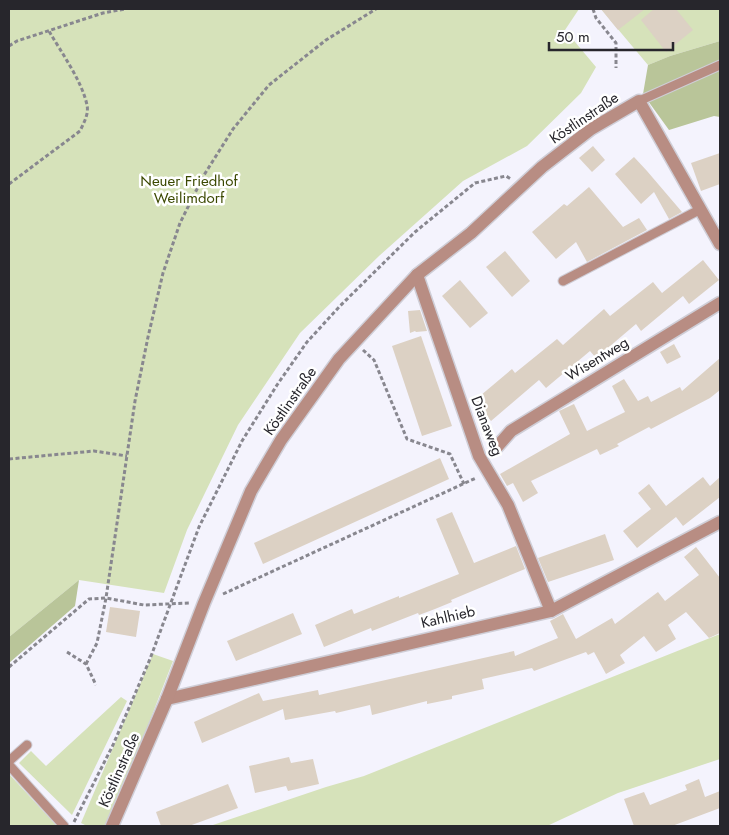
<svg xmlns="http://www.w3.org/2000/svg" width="729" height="835" viewBox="0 0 729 835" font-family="Jost,sans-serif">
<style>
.green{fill:#d6e2ba}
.forest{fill:#b9c599}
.building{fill:#dcd1c4}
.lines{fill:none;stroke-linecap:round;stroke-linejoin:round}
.service-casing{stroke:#cfced7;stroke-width:11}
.minor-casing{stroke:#cfced7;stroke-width:15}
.path{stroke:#88878f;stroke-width:3;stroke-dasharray:4 2.5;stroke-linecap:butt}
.service{stroke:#b88d83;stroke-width:9}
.minor{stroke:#b88d83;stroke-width:12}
.labels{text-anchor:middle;stroke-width:5;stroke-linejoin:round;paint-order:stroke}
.street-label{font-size:15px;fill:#27262c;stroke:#fff}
.park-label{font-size:15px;fill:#3b4800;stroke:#fff}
</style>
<rect width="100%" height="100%" fill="#f4f3fd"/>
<g class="green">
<path d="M9,9h570l-14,21 31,37 -15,26 -54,53 -64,35 -84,75 -79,77 -62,92 -51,105 -23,63 -85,-13 -70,57z"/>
<path d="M601,9h119v32l-50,15 -22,9z"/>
<path d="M720,634v125l-102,34 -71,33h-337l116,-39 38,-11z"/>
<path d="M153,654l20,7 -64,165h-22l-6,-3z"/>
<path d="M121,697l6,4 -55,114 -53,-52 12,-12 15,15z"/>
<path d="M9,774l48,52h-48z"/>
</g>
<g class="forest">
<path d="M720,41v76l-6,-1 -45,14 -26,-36 5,-29 22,-9z"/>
<path d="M79,580l-4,26 -66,57v-26z"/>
</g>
<g class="building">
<path d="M601,9h44l-27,21z"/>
<path d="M654,9h22l17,21 -27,22 -25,-32z"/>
<path d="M593,146l12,14 -13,12 -13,-14z"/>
<path d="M720,153v31l-19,7 -10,-28z"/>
<path d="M634,157l13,14 35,41 -13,7 -15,-27 -13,12 -26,-30z"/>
<path d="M589,187l34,40 16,-9 8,12 -60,32 -11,-20 -20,17 -24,-27 32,-28 3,2z"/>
<path d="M505,251l25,30 -18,16 -26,-30z"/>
<path d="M703,260l16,20 -30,24 -6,-8 -42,35 -5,-7 -40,34 -6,-7 -44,37 -7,-8 -48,41 -17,-20 38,-32 3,4 42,-34 6,6 41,-36 6,7 43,-34 9,11z"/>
<path d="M460,280l28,33 -18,15 -28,-32z"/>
<path d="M420,310l7,21 -11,1 -1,-1 -5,2 -2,-22z"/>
<path d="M421,336l31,90 -30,10 -30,-90z"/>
<path d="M674,344l7,13 -14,7 -7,-12z"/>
<path d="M720,358v32l-10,8 -59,31 -2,-2 -32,17 2,2 -19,9 -3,-6 -66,32 7,12 -15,9 -10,-19 -6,3 -7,-12 70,-40 -11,-23 15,-7 13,27 38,-19 -13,-26 12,-7 14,22 10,-5 3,6 29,-15 2,4z"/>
<path d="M440,458l9,21 -186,85 -9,-21z"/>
<path d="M703,477l7,9 10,-9v20l-37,29 -7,-9 -39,31 -14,-17 28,-22 -13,-16 11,-9 17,22z"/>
<path d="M452,512l22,51 42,-17 9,23 -74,31 1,2 -17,7 -16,6 -1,-2 -46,18 -1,-3 -47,19 -9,-22 37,-16 2,5 45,-18v2l60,-24 -23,-55z"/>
<path d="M605,534l9,26 -66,22 -10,-24z"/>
<path d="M696,547l24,31v55l-11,5 -23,-26 -18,13 8,14 -20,13 -12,-16 -24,19 5,8 -19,11 -12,-22 -6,3 -2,-3 -52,19 -2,-3 -50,11 2,10 -32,7v3l-25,5v-3l-55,14 -2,-10 -34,8 -1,-2 -50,9 -2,-11 -81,34 -8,-21 65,-29 4,8 55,-11 1,5 195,-44 1,5 43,-18 -8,-17 13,-7 13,25 36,-21 3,6 43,-32 7,9 34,-26 -15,-18z"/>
<path d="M110,607l30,4 -4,26 -30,-5z"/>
<path d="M293,613l9,21 -66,27 -9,-20z"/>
<path d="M289,757l2,6 22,-4 6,25 -31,7 -2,-5 -31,7 -6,-27z"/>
<path d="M699,779l6,18 15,-6v17l-48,18h-38l-10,-27 20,-7 6,13 37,-15 -2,-5z"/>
<path d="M228,784l10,24 -49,18h-28l-5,-14z"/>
</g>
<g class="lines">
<defs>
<g id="service">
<path d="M639,101l81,-36"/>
<path d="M563,281l138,-72"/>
<path d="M9,761l18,-16"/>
<path d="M9,765l55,61"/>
</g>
<g id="minor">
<path d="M417,275l62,181 29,49 43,106"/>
<path d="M496,448l15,-17 209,-128"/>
<path d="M167,699l384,-88 169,-89"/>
<path d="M112,826l55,-127 37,-96 47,-112 30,-51 58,-81 78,-84 54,-42 71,-66 49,-38 48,-28 81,143"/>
</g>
</defs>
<use href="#service" class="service-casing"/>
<use href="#minor" class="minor-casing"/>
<g class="path">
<path d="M593,9l3,9 20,25v25"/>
<path d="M9,46l8,-5 86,-28 22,-4"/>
<path d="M9,184l71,-53c4,-9 9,-17 7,-26 -5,-24 -26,-53 -38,-74"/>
<path d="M363,350l11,10 33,79 43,15 14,30"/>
<path d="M9,459l85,-8 33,5"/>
<path d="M223,594l253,-116"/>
<path d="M67,652l19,12 10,21"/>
<path d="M86,664l11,-21 9,-45 29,-197 13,-64 15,-64 17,-50 24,-48 29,-46 36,-44 57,-45 50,-31"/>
<path d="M9,667l80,-68 17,-1 38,7 45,-2"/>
<path d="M74,822l39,-77 37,-86 49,-132 43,-86 35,-56 30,-43 33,-36 75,-74 60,-49 31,-7 5,3"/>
</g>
<use href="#service" class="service"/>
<use href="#minor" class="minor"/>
</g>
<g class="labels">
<g class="street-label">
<text transform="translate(584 118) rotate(-34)" y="5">Köstlinstraße</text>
<text transform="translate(597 359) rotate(-31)" y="5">Wisentweg</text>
<text transform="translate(290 401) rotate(-55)" y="5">Köstlinstraße</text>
<text transform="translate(487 426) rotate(69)" y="5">Dianaweg</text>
<text transform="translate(448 617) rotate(-13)" y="5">Kahlhieb</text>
<text transform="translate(119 770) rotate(-66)" y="5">Köstlinstraße</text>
</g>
<g class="park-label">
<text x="189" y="186">Neuer Friedhof<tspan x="189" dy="17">Weilimdorf</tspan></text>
</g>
</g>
<rect width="729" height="835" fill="none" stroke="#27262c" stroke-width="20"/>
<path d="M549 42v8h124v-8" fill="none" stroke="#27262c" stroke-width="2.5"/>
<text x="556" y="42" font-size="15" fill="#27262c" stroke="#ffffff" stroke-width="4" paint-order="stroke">50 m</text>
</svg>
